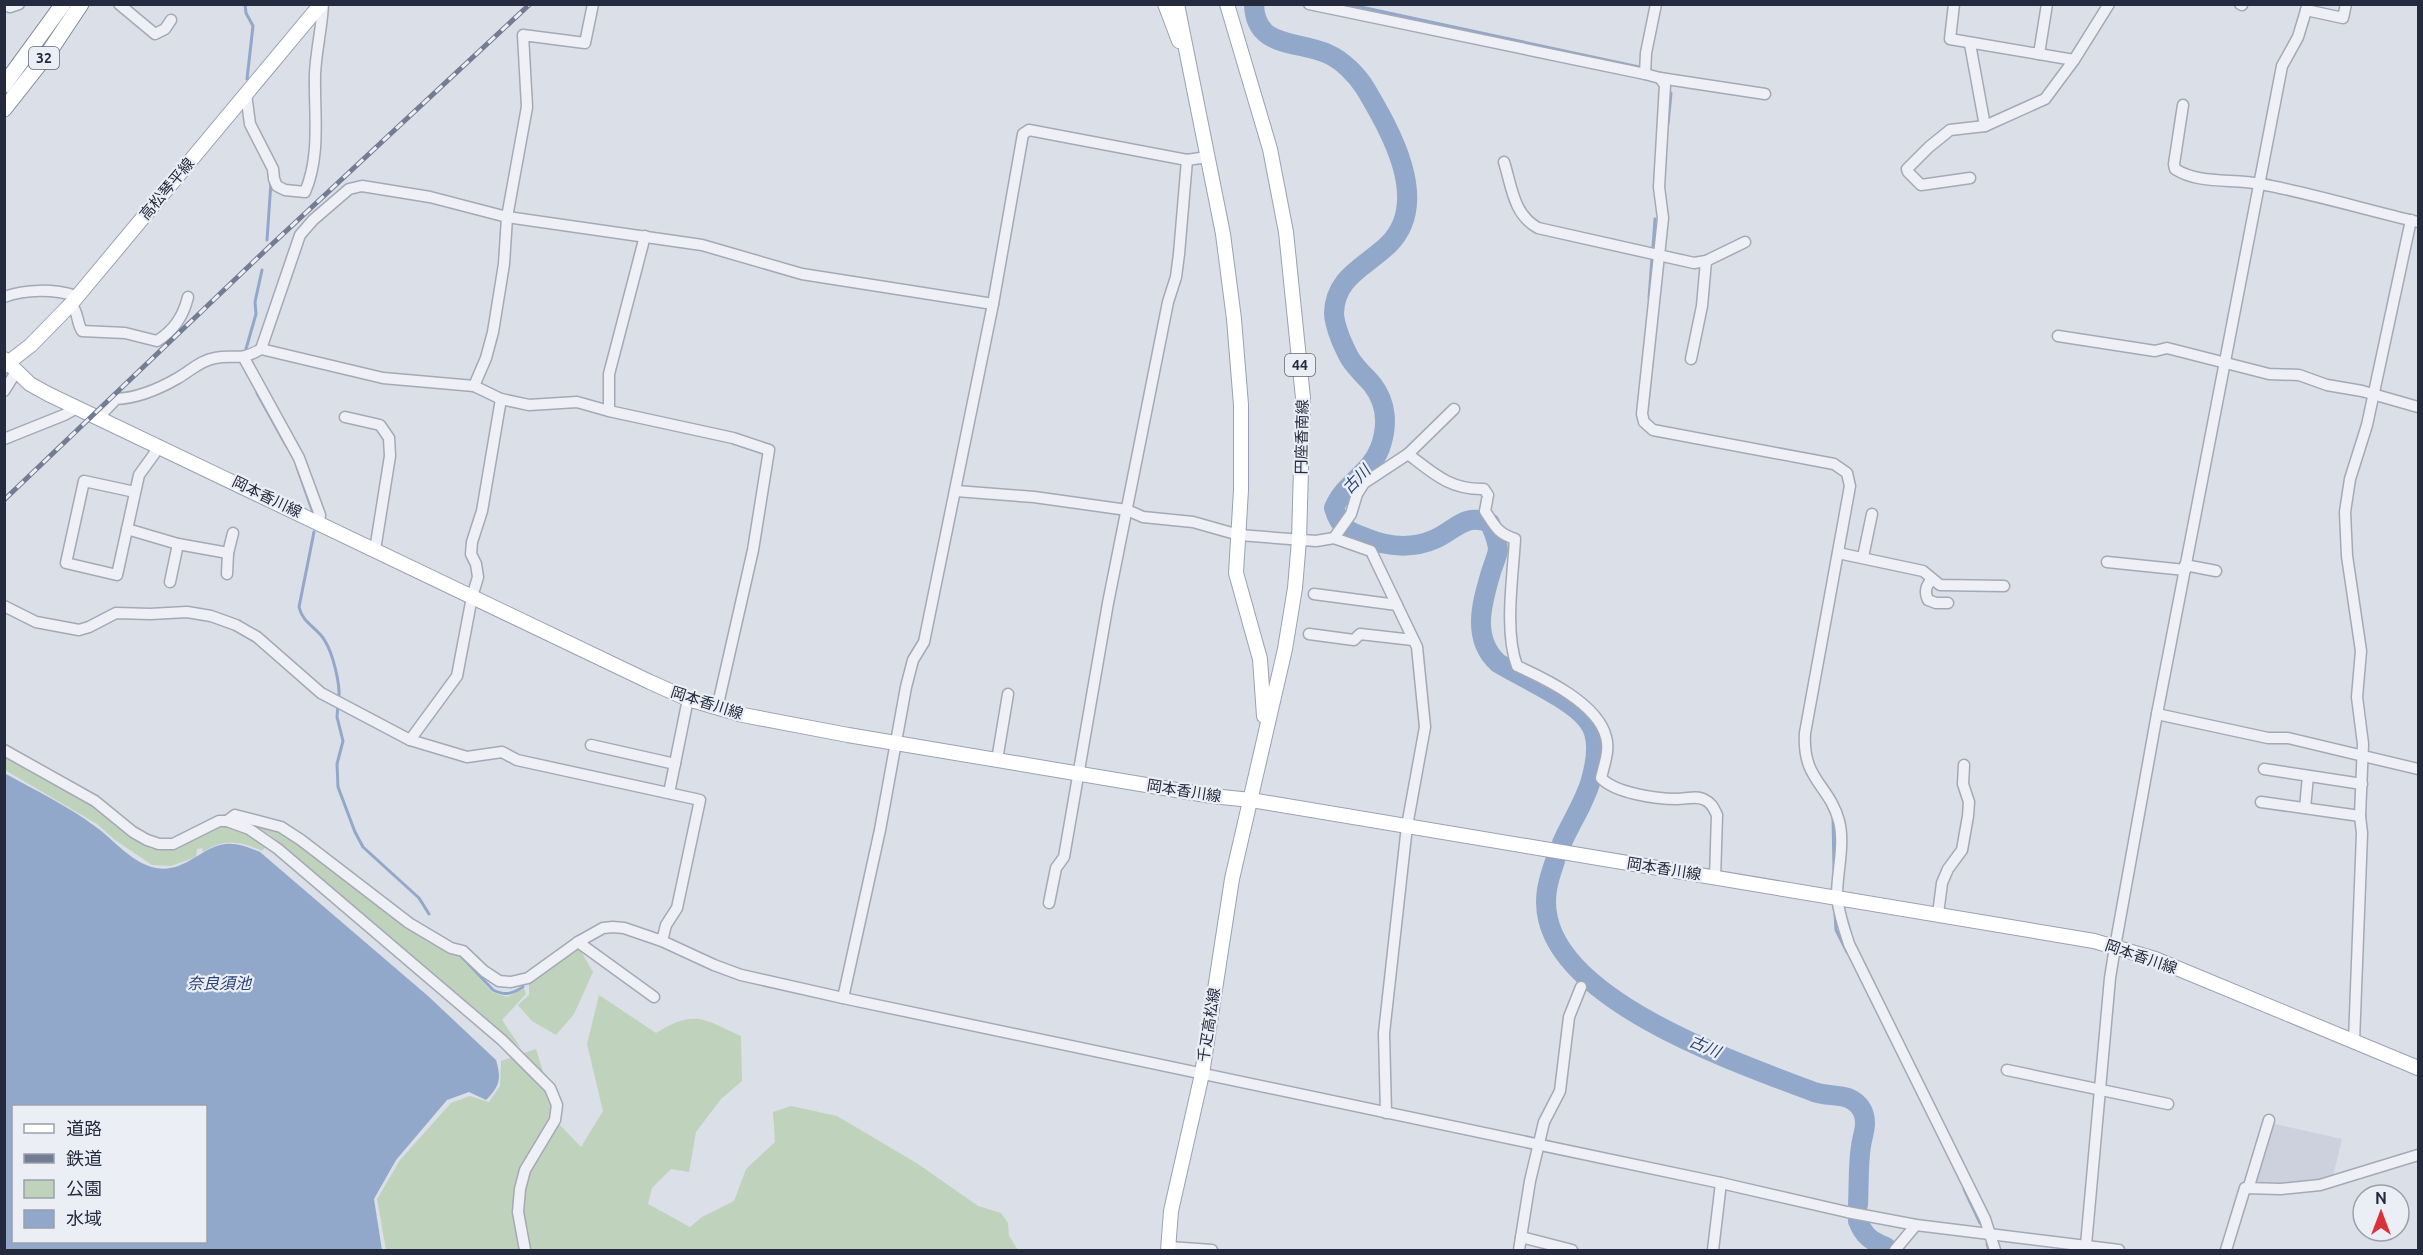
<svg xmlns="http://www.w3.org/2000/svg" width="2423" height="1255" viewBox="0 0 2423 1255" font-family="Ubuntu,'Noto Sans JP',sans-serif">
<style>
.built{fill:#cdd1dd}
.green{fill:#bfd2bc}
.water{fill:#92a8cb;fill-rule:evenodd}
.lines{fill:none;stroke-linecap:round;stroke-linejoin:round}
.stream{stroke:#92a8cb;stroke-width:3}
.river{stroke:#92a8cb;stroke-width:20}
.minor-casing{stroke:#a4a9b5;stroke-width:13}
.major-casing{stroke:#9aa1b4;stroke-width:16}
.highway-casing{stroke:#818a9f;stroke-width:17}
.minor{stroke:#eef0f5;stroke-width:10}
.major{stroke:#fff;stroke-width:14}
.highway{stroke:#fff;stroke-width:15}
.rail-casing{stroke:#737c92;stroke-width:5}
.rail{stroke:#ebeef5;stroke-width:3;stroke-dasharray:9;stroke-linecap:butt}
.labels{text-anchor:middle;stroke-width:4.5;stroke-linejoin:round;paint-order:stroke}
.shield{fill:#ebeef5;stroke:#606676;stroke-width:1.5}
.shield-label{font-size:14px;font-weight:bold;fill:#242b3f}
.street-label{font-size:15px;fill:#242b3f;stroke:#ebeef5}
.water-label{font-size:16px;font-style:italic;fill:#2b4476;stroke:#ebeef5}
</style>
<rect width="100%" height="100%" fill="#dbdfe7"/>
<path class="built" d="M2270,1123l72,16 -9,37 -14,7 -31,4 -37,-4z"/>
<g class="green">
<path d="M5,755l91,49 30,30 26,15h26l39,-23 11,-1 14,5 24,16 -4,5c-22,-10 -38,-13 -59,1l-1,-4 -5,1 -1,8 -25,9 -19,-1 -37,-25 -18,-16 -92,-54z"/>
<path d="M237,819l48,14 117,91 38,23 20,10 32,35 15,5 17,-8 2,5 -24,26 19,28 -34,-26 -218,-188z"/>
<path d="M579,948l14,24 -19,42 -18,21 -24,-14 -14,-16 11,-10v-11z"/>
<path d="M599,995l57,38c39,-24 47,-14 85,3l1,45 -21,18 -25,33 -7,40 -18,-3 -19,19 -4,16 42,23 12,-10 32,-16 12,-32 29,-27 -2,-30 18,-6 46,10 81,48 60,42 23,7 7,10 1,13 9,14h-632l-9,-51 23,-39 51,-57 19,-7 19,6 11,-16 1,-25 35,-12 23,75 22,23 22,-36 -16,-67z"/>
</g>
<path class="water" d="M4,773c31,17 64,33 92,54 18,13 37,37 60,41 26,5 44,-18 64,-23 14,-4 28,2 40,7l168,144 68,64c6,19 3,27 -10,40l-17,-8 -22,8 -51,60 -22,39 8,51h-377zM14,1106h192v136h-192z"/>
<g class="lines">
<g class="stream">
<path d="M245,4l1,9 7,13 -6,53"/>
<path d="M1347,4l292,63"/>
<path d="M1668,124l3,-31"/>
<path d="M267,240l4,-58"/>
<path d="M1653,247l2,-28"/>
<path d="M1649,298l3,-40"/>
<path d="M246,349l10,-35 -1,-12 7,-32"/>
<path d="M257,393l30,54"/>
<path d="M297,467l15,43"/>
<path d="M314,532l-15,75c4,17 18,20 26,34 8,13 15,42 14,57"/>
<path d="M338,704l-1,13 6,24 -6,23 1,23 17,45 8,15 56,51 10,16"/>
<path d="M1833,817l1,53"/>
<path d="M1835,914l1,16 11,22"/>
<path d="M460,955l33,35c12,6 19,4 30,-3"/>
<path d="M1964,1189l16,34"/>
<path d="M1987,1244l2,6"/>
</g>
<g class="river">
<path d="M1254,4c1,45 43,36 74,50 14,6 29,21 37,34 25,42 67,114 23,157 -23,22 -53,32 -54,68 0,9 4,19 7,27 3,6 6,14 10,20 6,9 14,16 21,24 15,19 16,42 8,64 -10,26 -35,34 -46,60 6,20 13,23 32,30 22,9 47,11 69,1 22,-10 29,-26 55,-16 3,8 8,18 8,27 -1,7 -5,15 -7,22 -9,31 -20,66 7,91 23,14 75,37 90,58 12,15 8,41 3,59 -6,22 -20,42 -29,63"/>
<path d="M1555,861c-7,20 -12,37 -7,58 20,86 190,144 266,173 17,6 37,-1 48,18 2,4 3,9 3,13 0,8 -3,15 -4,23 -3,19 -2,39 -3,59"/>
<path d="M1858,1221c6,15 13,20 28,26"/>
</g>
<defs>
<g id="minor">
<path d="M119,4l36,30 10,-5 6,-9"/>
<path d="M1309,4l336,70 15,4 5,7 -6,102 4,31 -21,196 2,8 9,8 181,34 13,9 3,13 -45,247c-3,47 24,51 34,88 6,23 -2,51 -2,74 1,17 7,33 12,49l136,275 10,31"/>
<path d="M1954,4l-4,35 124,21"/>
<path d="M2240,4l2,1"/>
<path d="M4,5l6,2 9,-3"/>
<path d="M2306,10l37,8 3,-14"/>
<path d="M1970,44l15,82"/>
<path d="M2039,54l8,-50"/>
<path d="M1645,74l1,-21 10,-49"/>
<path d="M1660,78l105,16"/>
<path d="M246,94l4,30 23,45 1,10 3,7 8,4 20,2c16,-37 9,-79 10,-118 1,-24 7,-46 8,-70"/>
<path d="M2183,105l-9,59 1,5c25,16 58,9 86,15 53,10 105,26 157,38"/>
<path d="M1504,162c8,25 9,52 34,66l156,35 12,-2 39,-19"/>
<path d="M1970,178l-49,7 -13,-13 -1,-3 22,-22 21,-17 35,-4 60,-27 29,-39 35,-56"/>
<path d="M4,297c22,-8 50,-8 72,-1"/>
<path d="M71,304c8,9 5,17 11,27l43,2 32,8c17,-11 26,-24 31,-44"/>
<path d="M2058,336l97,15 12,-3 102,26 30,1 28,10 35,6 56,16"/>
<path d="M261,349l122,29 91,8 27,13 28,6 48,-3 32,9 124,27 36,12 -16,100 -35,154 -3,4"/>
<path d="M244,358l55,100 21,57 -1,7"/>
<path d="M1691,359l11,-53 4,-45"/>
<path d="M474,386l12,-28 7,-26 11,-68 3,-47 20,-110 -4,-72 62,8 8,-39"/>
<path d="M4,391l12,-19"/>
<path d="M609,411v-37l36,-138"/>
<path d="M345,417l35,8 9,13 1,18 -15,94"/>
<path d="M98,418l18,-19c23,-1 43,-10 62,-21 12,-7 23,-18 37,-20 21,-4 24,4 46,-9l39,-114 13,-15 36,-31 13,-3 68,11 77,20 195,28 100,29 191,30"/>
<path d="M4,439l60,-24 13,-7"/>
<path d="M1408,454c25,19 42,36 76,35l4,6 -3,16c10,15 12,22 30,28 -2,37 -11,92 2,127 29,13 81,38 89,71 4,13 -2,28 -5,41 14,15 55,21 76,21 9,0 20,-4 28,1 7,3 9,9 12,15l-2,63"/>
<path d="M956,491l78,6 93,13 16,7 50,5 46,13 77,6 18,-3 17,-24 6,-20 7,-11 44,-29 46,-45"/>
<path d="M135,492l-51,-11 -18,82 51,12 22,-100 21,-29"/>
<path d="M127,529l51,15 50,9"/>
<path d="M1334,538l37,13 46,96 8,80 -18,99 -23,207 2,80"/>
<path d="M1838,553l85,18 17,14 64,1"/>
<path d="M1863,557l9,-43"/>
<path d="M2107,562l78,8"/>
<path d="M2185,565l31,6"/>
<path d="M227,574l1,-21 5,-20"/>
<path d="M1932,579c-6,7 -8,12 -4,21l8,3h12"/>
<path d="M170,582l8,-38"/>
<path d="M1314,594l83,11"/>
<path d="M4,606l32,16 43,8 10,-3 27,-14 34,1 37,-2 24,4 25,9 21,12 64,56 89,47 57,17 35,-5 15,8 183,40 -23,108 -11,17 -4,16"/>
<path d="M1309,634l45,6 6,-6 53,6"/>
<path d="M2157,714l111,24h20l130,31"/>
<path d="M410,740l47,-64 15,-79 6,-20 -2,-13 -5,-10 1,-12 10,-31 19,-112"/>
<path d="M591,745l84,19"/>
<path d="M4,750l91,51 38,31 14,8 12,4h14l46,-23h8l22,8 29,20 224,191 48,48 7,17 -2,15 -30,50 -5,19 -2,23 7,38"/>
<path d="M997,760l11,-66"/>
<path d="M2264,769l98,15"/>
<path d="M669,793l19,-94"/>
<path d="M2261,802l99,14"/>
<path d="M2305,808l3,-32"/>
<path d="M227,821l8,-6 46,12 20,13 108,83 42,25 12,3 21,20 15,10 12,1 17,-4 50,-36 25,-14 10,-1 11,1 38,13 52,24 27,10 102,23 878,185 126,29 69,13 203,25"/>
<path d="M1049,903l7,-35 8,-11 44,-254 60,-301 8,-25 3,-23 8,-94"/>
<path d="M1938,914l4,-31 6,-14 14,-19 6,-34 1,-14 -6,-18 1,-19"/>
<path d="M578,942l76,55"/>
<path d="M843,998l37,-168 26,-143 7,-27 11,-18 69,-338 30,-170 6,-4 158,30 20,-3"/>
<path d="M2354,1041l8,-208 -2,-17 3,-72 -6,-47 4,-46 -14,-95 -2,-44 5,-33 17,-54 44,-205"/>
<path d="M2007,1070l161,34"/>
<path d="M2249,1186l20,-66"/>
<path d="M1521,1237l51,13"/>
<path d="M2086,1245l24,-267 5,-31 42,-233 125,-648 16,-29 10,-33"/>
<path d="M1169,1247l43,3"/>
<path d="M1519,1250l11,-69 14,-59 16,-31 9,-74 12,-30"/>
<path d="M1713,1250l8,-67"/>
<path d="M1895,1250l21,-25"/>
<path d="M2226,1250l19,-62 36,1 39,-4 98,-30"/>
</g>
<g id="major">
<path d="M1165,4l14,37"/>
<path d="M1177,4l46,230 11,85 7,86v85l-5,83 24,86 4,57"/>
<path d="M4,359l26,25 18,10 602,288 38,17 55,16 105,20 364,61 39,4 843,141 61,18 263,109"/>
<path d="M4,366l27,-21 40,-41 250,-300"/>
<path d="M1168,1250l3,-39 31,-137 30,-195 53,-230 10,-61 4,-48 4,-142 -17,-166 -16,-83 -43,-145"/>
</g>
<g id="highway">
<path d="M4,85l59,-81"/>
<path d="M4,109l45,-57 32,-48"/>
</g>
</defs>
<use href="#minor" class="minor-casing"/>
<use href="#major" class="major-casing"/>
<use href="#highway" class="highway-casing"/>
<use href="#minor" class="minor"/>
<use href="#major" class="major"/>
<use href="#highway" class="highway"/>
<defs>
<path id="rail" d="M4,500l265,-253 261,-243"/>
</defs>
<use href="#rail" class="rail-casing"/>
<use href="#rail" class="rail"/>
</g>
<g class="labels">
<g class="shield">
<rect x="29" y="47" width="30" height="22" rx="4.5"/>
<rect x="1285" y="354" width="30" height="22" rx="4.5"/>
</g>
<g class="shield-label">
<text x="44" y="63">32</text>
<text x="1300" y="370">44</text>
</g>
<g class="street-label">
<text transform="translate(167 189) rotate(-50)" y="5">高松琴平線</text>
<text transform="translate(1302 437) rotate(-89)" y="5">円座香南線</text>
<text transform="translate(267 497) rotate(26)" y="5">岡本香川線</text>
<text transform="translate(707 703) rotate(18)" y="5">岡本香川線</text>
<text transform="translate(1184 791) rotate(9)" y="5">岡本香川線</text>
<text transform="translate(1664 869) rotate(9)" y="5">岡本香川線</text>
<text transform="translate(2141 957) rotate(19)" y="5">岡本香川線</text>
<text transform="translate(1209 1025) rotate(-81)" y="5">千疋高松線</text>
</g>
<g class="water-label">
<text transform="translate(1356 479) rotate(-46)" y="6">古川</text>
<text x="219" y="989">奈良須池</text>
<text transform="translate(1705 1046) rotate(23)" y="6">古川</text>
</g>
</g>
<rect width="2423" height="1255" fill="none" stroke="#242b3f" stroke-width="12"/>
<rect x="12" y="1105" width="195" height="138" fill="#ebeef5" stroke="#9ba0ac" stroke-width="1.5"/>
<rect x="24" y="1124" width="30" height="9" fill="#ffffff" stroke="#9ba0ac" stroke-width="1.5"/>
<text x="66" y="1135" font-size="18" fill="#242b3f">道路</text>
<rect x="24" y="1154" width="30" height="9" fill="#737c92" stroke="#9ba0ac" stroke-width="1.5"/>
<text x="66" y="1165" font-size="18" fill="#242b3f">鉄道</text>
<rect x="24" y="1180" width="30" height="18" fill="#bfd2bc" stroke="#9ba0ac" stroke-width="1.5"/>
<text x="66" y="1195" font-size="18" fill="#242b3f">公園</text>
<rect x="24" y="1210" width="30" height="18" fill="#92a8cb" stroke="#9ba0ac" stroke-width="1.5"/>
<text x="66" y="1225" font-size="18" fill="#242b3f">水域</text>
<g transform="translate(2381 1213)"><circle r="28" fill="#ebeef5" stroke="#9ba0ac" stroke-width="1.5"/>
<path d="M0-4.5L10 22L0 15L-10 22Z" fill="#da323a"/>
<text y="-9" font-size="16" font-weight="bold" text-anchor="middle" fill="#242b3f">N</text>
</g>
</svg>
